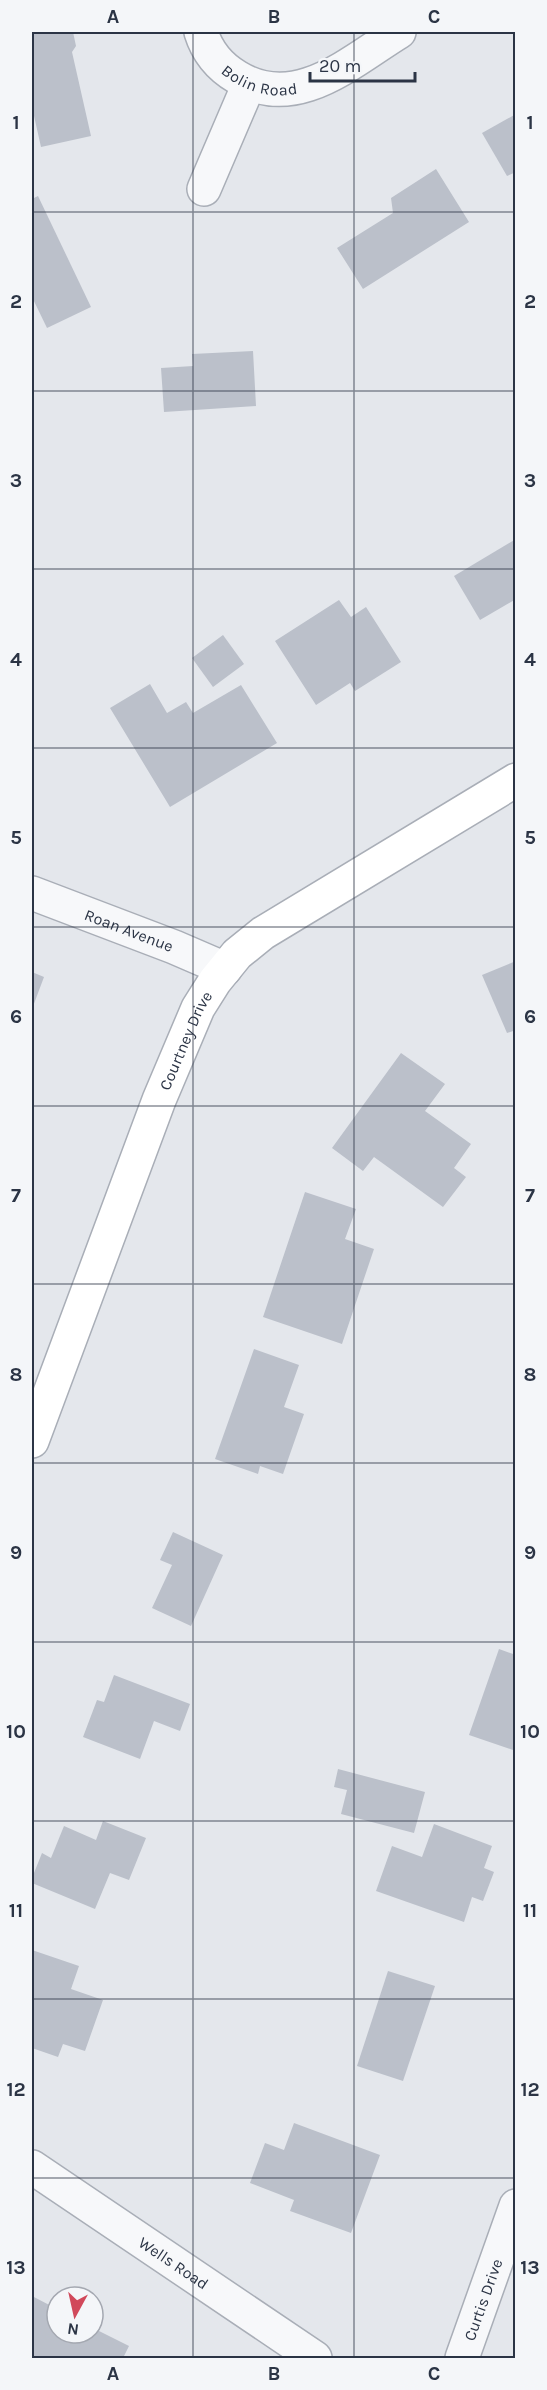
<svg xmlns="http://www.w3.org/2000/svg" width="547" height="2390" viewBox="0 0 547 2390" font-family="Karla,sans-serif">
<style>
.building{fill:#bbc0ca}
.lines{fill:none;stroke-linecap:round;stroke-linejoin:round}
.street-casing{stroke:#a9aeb7;stroke-width:36}
.secondary-casing{stroke:#a9aeb7;stroke-width:36}
.street{stroke:#f7f8fa;stroke-width:33}
.secondary{stroke:#fff;stroke-width:33}
.grid{fill:none;stroke:#2b3445;stroke-width:1.5;stroke-opacity:0.55}
.labels{text-anchor:middle;stroke-width:4.5;stroke-linejoin:round;paint-order:stroke}
.street-label{font-size:16px;fill:#2b3445;stroke:#f4f6f9}
.neatline{fill:none;stroke:#2b3445;stroke-width:2}
.grid-label{font-size:20px;text-anchor:middle;font-weight:bold;fill:#2b3445}
</style>
<rect width="100%" height="100%" fill="#e4e7ec"/>
<g class="building">
<path d="M32,32h41l3,14 -4,6 19,84 -50,11 -9,-40z"/>
<path d="M516,114v58l-9,4 -25,-43z"/>
<path d="M436,169l33,53 -106,67 -26,-41 56,-35 -2,-15z"/>
<path d="M38,196l53,111 -44,21 -15,-31v-98z"/>
<path d="M253,351l3,55 -92,6 -3,-44 32,-2 -1,-12z"/>
<path d="M516,539v60l-36,21 -26,-44z"/>
<path d="M339,600l12,17 15,-10 35,55 -46,29 -5,-8 -34,22 -41,-64z"/>
<path d="M223,635l21,29 -31,23 -21,-29z"/>
<path d="M150,684l17,29 19,-11 7,11 48,-28 36,58 -107,64 -60,-99z"/>
<path d="M516,961v69l-9,3 -25,-58z"/>
<path d="M32,972l12,5 -12,32z"/>
<path d="M401,1053l44,31 -20,27 46,33 -17,24 12,9 -23,30 -69,-50 -11,14 -31,-23z"/>
<path d="M305,1192l51,17 -11,30 29,10 -32,95 -79,-27z"/>
<path d="M254,1349l45,16 -15,42 20,7 -21,60 -23,-8 -2,8 -43,-15z"/>
<path d="M173,1532l50,23 -32,71 -39,-18 20,-43 -12,-5z"/>
<path d="M499,1649l17,6v96l-47,-16z"/>
<path d="M114,1675l76,29 -10,27 -26,-10 -14,38 -57,-22 14,-37 7,2z"/>
<path d="M338,1769l87,23 -11,41 -73,-19 6,-24 -13,-3z"/>
<path d="M103,1821l43,17 -17,42 -19,-7 -15,36 -63,-26v-5l10,-25 9,5 13,-32 32,14z"/>
<path d="M434,1824l58,22 -8,22 10,4 -11,29 -11,-4 -8,25 -88,-31 16,-45 30,11z"/>
<path d="M32,1950l47,16 -8,23 32,11 -18,51 -22,-7 -5,13 -26,-9z"/>
<path d="M388,1971l47,15 -32,95 -46,-15z"/>
<path d="M294,2123l86,32 -29,78 -61,-22 4,-11 -44,-17 15,-40 19,7z"/>
<path d="M32,2296l25,13v24h36v-5l36,18 -6,12h-91z"/>
</g>
<g class="lines">
<defs>
<g id="street">
<path id="s1" d="M201,32c6,19 19,35 36,45 59,36 113,-15 162,-45"/>
<path d="M204,189l45,-105"/>
<path id="s2" d="M32,893l142,54 51,22"/>
<path id="s3" d="M32,2167l283,191"/>
<path id="s4" d="M462,2358l54,-152"/>
</g>
<g id="secondary">
<path id="s5" d="M32,1441l127,-341 39,-92 17,-27 22,-27 26,-21 253,-153"/>
</g>
</defs>
<use href="#street" class="street-casing"/>
<use href="#secondary" class="secondary-casing"/>
<use href="#street" class="street"/>
<use href="#secondary" class="secondary"/>
</g>
<path class="grid" d="M193,32v2326M354,32v2326M32,212h484M32,391h484M32,569h484M32,748h484M32,927h484M32,1106h484M32,1284h484M32,1463h484M32,1642h484M32,1821h484M32,1999h484M32,2178h484"/>
<g class="labels">
<g class="street-label">
<text dy="6" stroke="none"><textPath href="#s1" startOffset="82">Bolin Road</textPath></text>
<text dy="6" stroke="none"><textPath href="#s2" startOffset="104">Roan Avenue</textPath></text>
<text dy="6" stroke="none"><textPath href="#s5" startOffset="429">Courtney Drive</textPath></text>
<text dy="6" stroke="none"><textPath href="#s3" startOffset="171">Wells Road</textPath></text>
<text dy="6" stroke="none"><textPath href="#s4" startOffset="62">Curtis Drive</textPath></text>
</g>
</g>
<rect width="547" height="2390" fill="none" stroke="#f4f6f9" stroke-width="66"/>
<g transform="translate(75 2315) rotate(188)"><circle r="28" fill="#f4f6f9" stroke="#a4a8b1" stroke-width="1.5"/>
<path d="M0-4.5L10 22L0 15L-10 22Z" fill="#d1495b"/>
<text y="-9" font-size="16" font-weight="bold" text-anchor="middle" fill="#2b3445">N</text>
</g>
<path d="M310 72v9h105v-9" fill="none" stroke="#2b3445" stroke-width="3"/>
<text x="319" y="72" font-size="18" fill="#2b3445" stroke="#f4f6f9" stroke-width="4.5" paint-order="stroke">20 m</text>
<rect x="33" y="33" width="481" height="2324" class="neatline"/>
<g class="grid-label">
<text x="113" y="23">A</text>
<text x="274" y="23">B</text>
<text x="434" y="23">C</text>
<text x="16" y="129">1</text>
<text x="530" y="129">1</text>
<text x="16" y="308">2</text>
<text x="530" y="308">2</text>
<text x="16" y="487">3</text>
<text x="530" y="487">3</text>
<text x="16" y="666">4</text>
<text x="530" y="666">4</text>
<text x="16" y="844">5</text>
<text x="530" y="844">5</text>
<text x="16" y="1023">6</text>
<text x="530" y="1023">6</text>
<text x="16" y="1202">7</text>
<text x="530" y="1202">7</text>
<text x="16" y="1381">8</text>
<text x="530" y="1381">8</text>
<text x="16" y="1559">9</text>
<text x="530" y="1559">9</text>
<text x="16" y="1738">10</text>
<text x="530" y="1738">10</text>
<text x="16" y="1917">11</text>
<text x="530" y="1917">11</text>
<text x="16" y="2096">12</text>
<text x="530" y="2096">12</text>
<text x="16" y="2274">13</text>
<text x="530" y="2274">13</text>
<text x="113" y="2380">A</text>
<text x="274" y="2380">B</text>
<text x="434" y="2380">C</text>
</g>
</svg>
